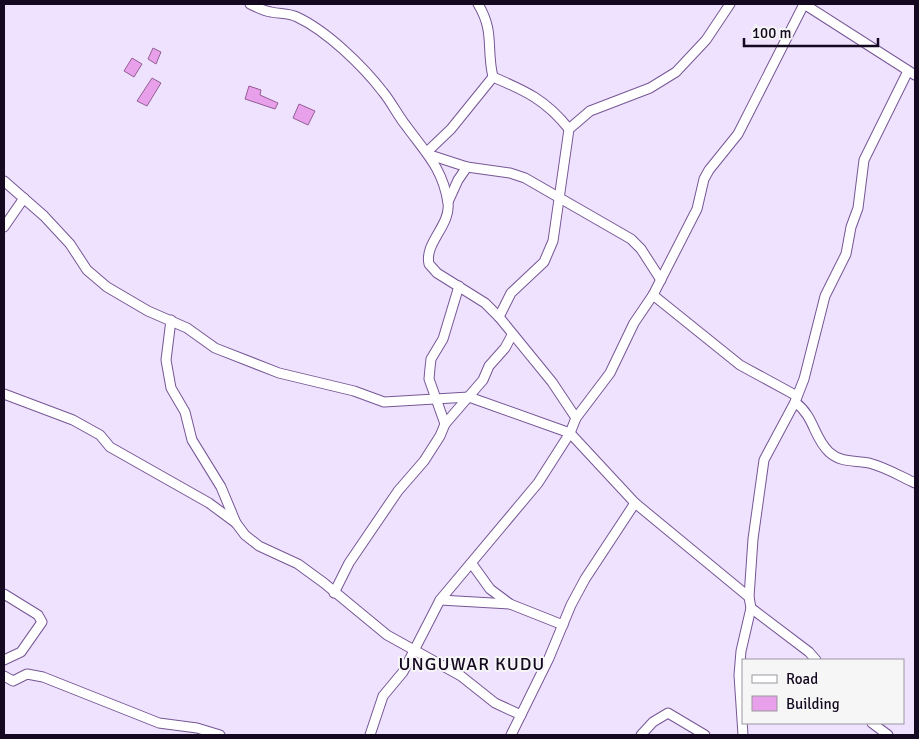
<svg xmlns="http://www.w3.org/2000/svg" width="919" height="739" viewBox="0 0 919 739" font-family="Signika,sans-serif">
<style>
.building{fill:#e7a0e9;stroke:#935e94}
.lines{fill:none;stroke-linecap:round;stroke-linejoin:round}
.minor-casing{stroke:#765695;stroke-width:11}
.minor{stroke:#fff;stroke-width:9}
.labels{text-anchor:middle;stroke-width:4;stroke-linejoin:round;paint-order:stroke}
.quarter-label{font-size:18px;letter-spacing:1px;fill:#150821;stroke:#f6f6f6}
</style>
<rect width="100%" height="100%" fill="#efe2ff"/>
<g class="building">
<path d="M153,48l8,4 -5,12 -8,-5z"/>
<path d="M132,58l10,6 -8,13 -10,-6z"/>
<path d="M152,78l9,5 -14,23 -10,-5z"/>
<path d="M249,86l12,4 -1,5 18,8 -3,6 -30,-10z"/>
<path d="M299,104l16,7 -7,14 -15,-7z"/>
</g>
<g class="lines">
<defs>
<g id="minor">
<path d="M250,4c6,3 14,7 21,8 9,2 18,1 26,5 30,14 66,49 86,75 9,11 15,24 24,35 19,26 36,42 41,76 3,22 -24,40 -19,61l8,9 48,30 14,14 53,65 24,36"/>
<path d="M478,4c17,28 8,44 15,73"/>
<path d="M804,4l111,71"/>
<path d="M493,77c33,14 53,23 76,52"/>
<path d="M428,151l23,-22 42,-52"/>
<path d="M430,155l37,12 43,6 15,5 106,61 10,10 20,31"/>
<path d="M4,181l40,35 26,28 17,26 20,17 41,24 39,17 28,20 64,25 75,18 30,11 85,-5 101,36 65,70 114,94"/>
<path d="M448,202l10,-22 9,-13"/>
<path d="M4,227l20,-29"/>
<path d="M653,295l87,70 57,31"/>
<path d="M499,317l12,-24 33,-31 9,-21 16,-112 21,-18 60,-23 26,-16 30,-32 24,-36"/>
<path d="M171,320l-5,40 5,28 14,24 7,28 29,47 15,36 9,12 14,11 39,18 26,19 63,52 74,41 34,27 26,12"/>
<path d="M4,394l69,26 27,15 10,12 99,56 27,20"/>
<path d="M795,402c20,15 18,35 34,50 12,11 25,8 40,11 16,4 31,13 46,20"/>
<path d="M445,424l-16,-45 1,-11 1,-9 12,-20 16,-53"/>
<path d="M472,564l18,25 20,15 53,21"/>
<path d="M334,593l15,-30 49,-72 26,-30 16,-25 5,-12 38,-44 6,-14 16,-18 7,-13"/>
<path d="M4,594l34,21 4,7 -21,30 -17,8"/>
<path d="M440,600l70,4"/>
<path d="M751,608l58,44 7,8"/>
<path d="M4,676l9,5 14,-7 16,3 116,46 38,5 23,7"/>
<path d="M872,723l16,12"/>
<path d="M370,735l13,-39 20,-24 37,-72 98,-117 32,-50 6,-15 34,-45 24,-50 19,-28 44,-86 7,-30 5,-9 29,-36 66,-130"/>
<path d="M511,735l38,-77 22,-53 14,-26 50,-76"/>
<path d="M641,735l12,-13 15,-9 37,22"/>
<path d="M743,735l-4,-60 2,-24 10,-43 -2,-11 4,-58 11,-79 31,-58 9,-23 21,-83 21,-42 5,-27 7,-19 6,-48 44,-89"/>
</g>
</defs>
<use href="#minor" class="minor-casing"/>
<use href="#minor" class="minor"/>
</g>
<g class="labels">
<g class="quarter-label">
<text x="472" y="670">UNGUWAR KUDU</text>
</g>
</g>
<rect width="919" height="739" fill="none" stroke="#150821" stroke-width="10"/>
<rect x="742" y="659" width="162" height="65" fill="#f6f6f6" stroke="#9c97a1"/>
<rect x="752" y="675" width="25" height="8" fill="#ffffff" stroke="#9c97a1"/>
<text x="786" y="684" font-size="15" fill="#150821">Road</text>
<rect x="752" y="696" width="25" height="15" fill="#e7a0e9" stroke="#9c97a1"/>
<text x="786" y="709" font-size="15" fill="#150821">Building</text>
<path d="M744 38v8h134v-8" fill="none" stroke="#150821" stroke-width="2.5"/>
<text x="752" y="38" font-size="15" fill="#150821" stroke="#f6f6f6" stroke-width="4" paint-order="stroke">100 m</text>
</svg>
